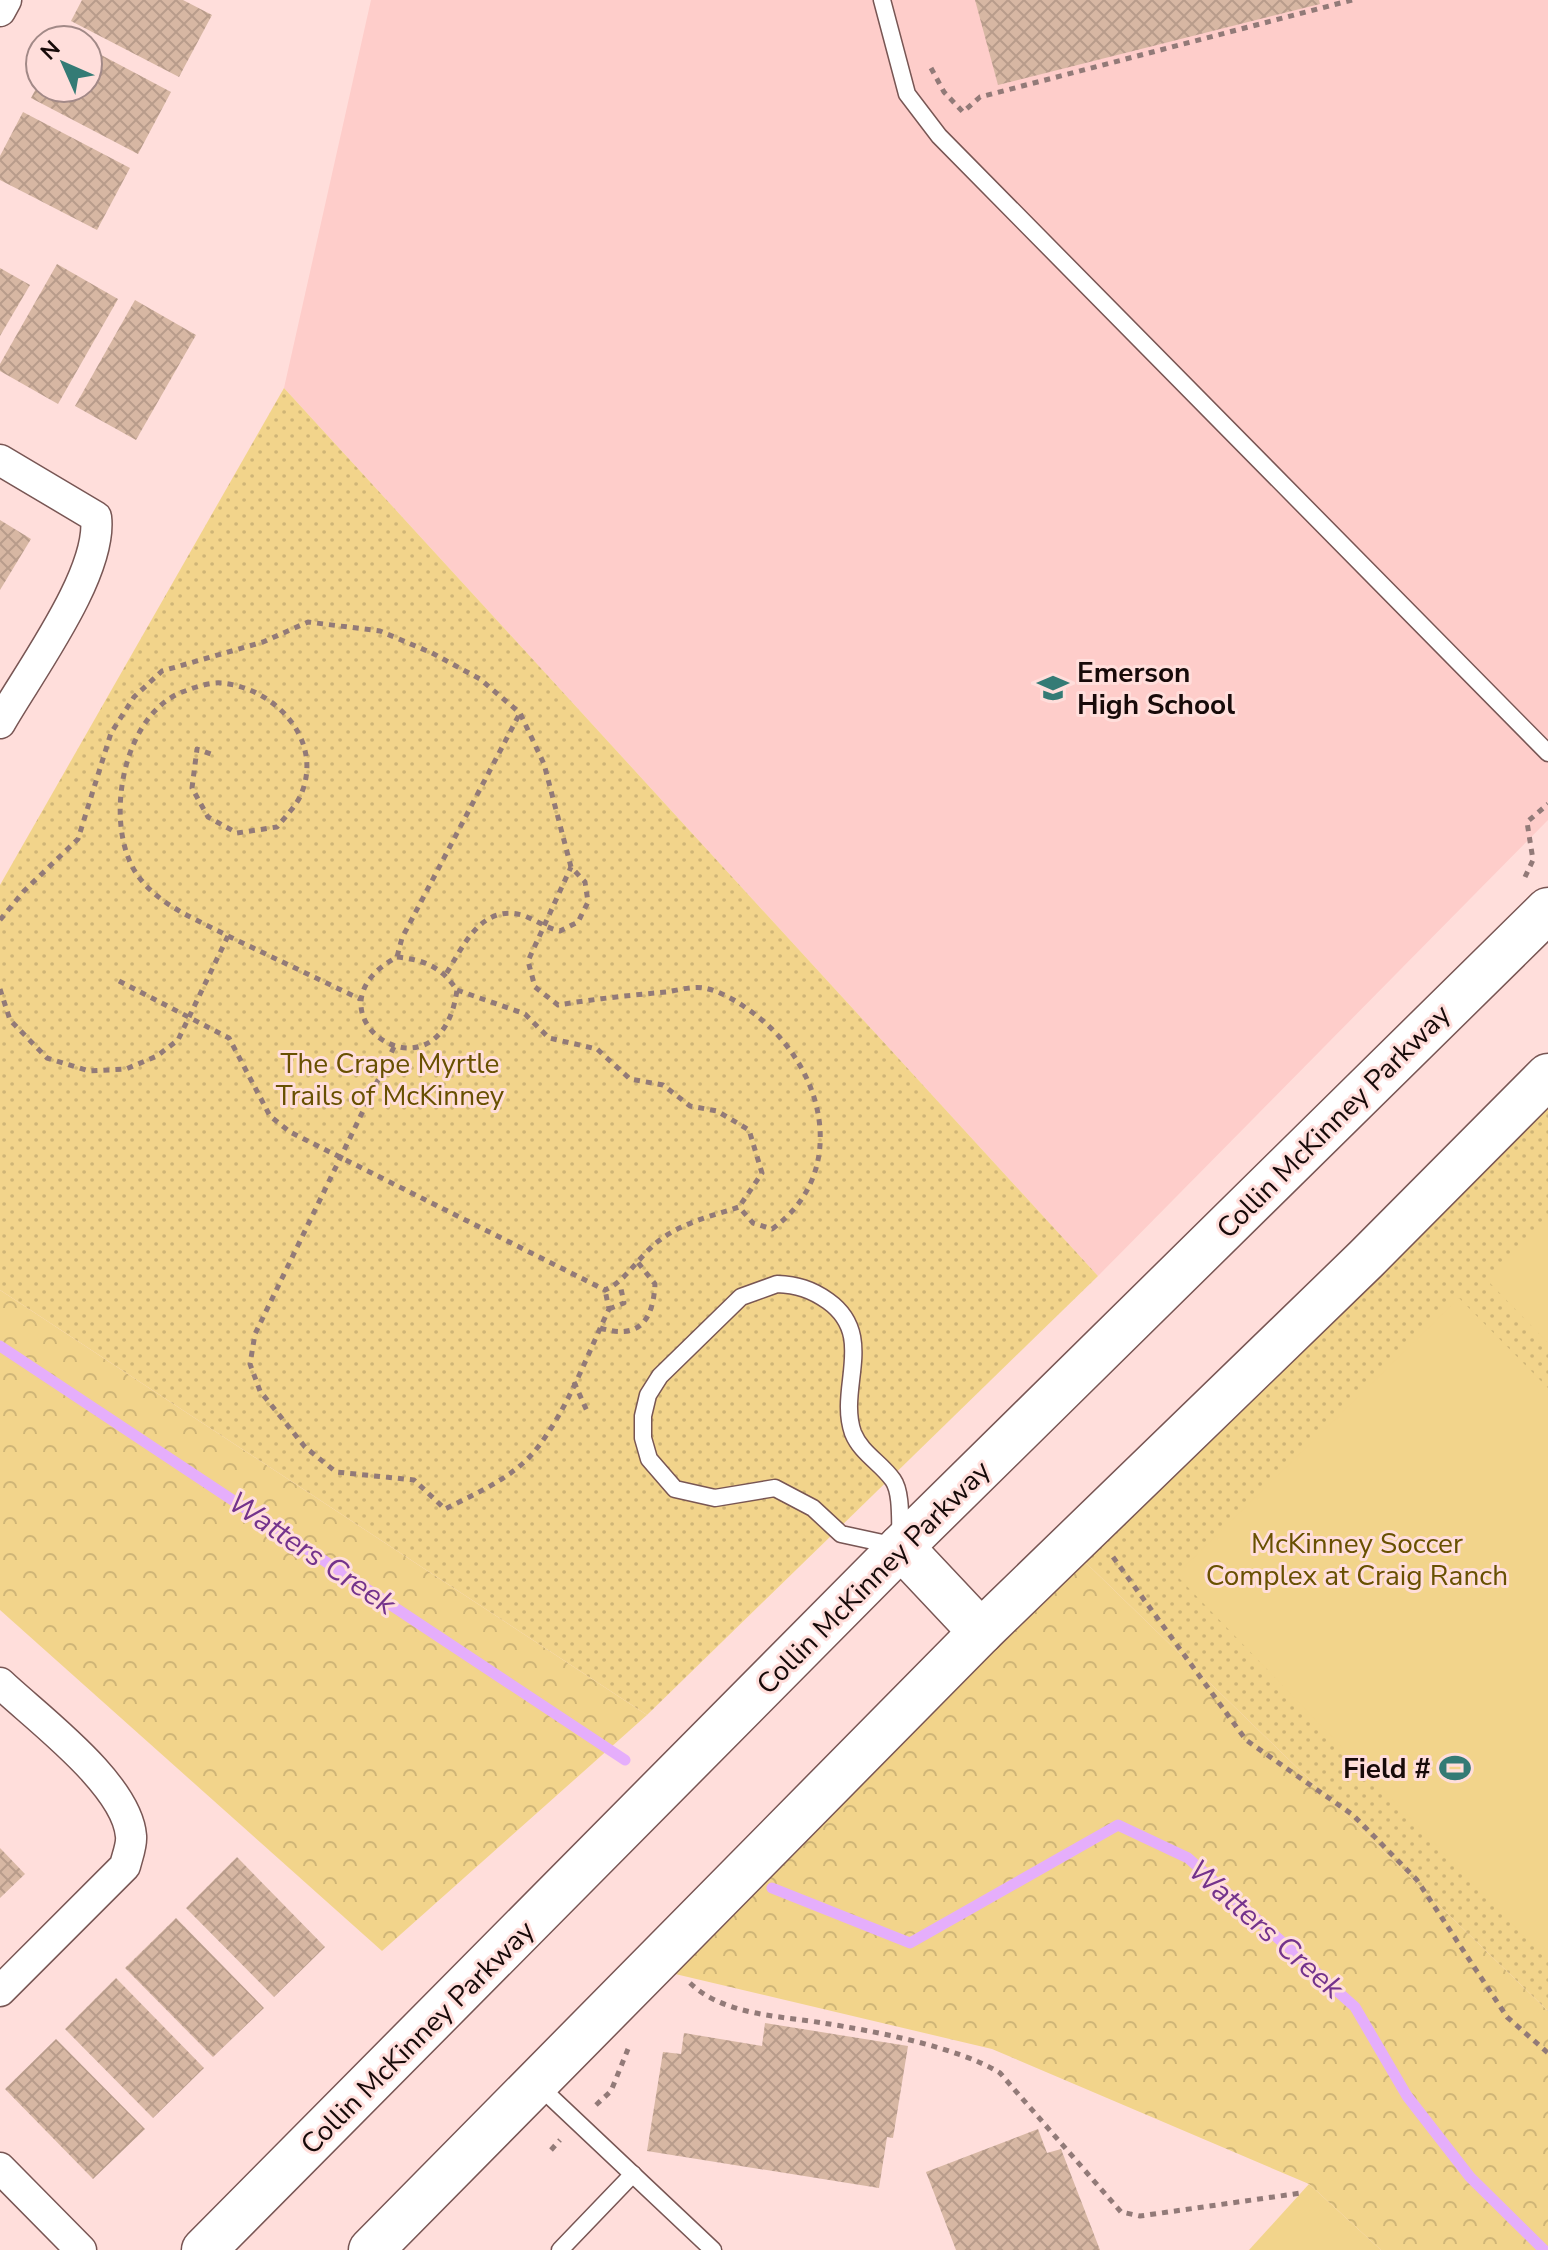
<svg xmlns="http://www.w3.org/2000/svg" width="1548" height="2250" viewBox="0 0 1548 2250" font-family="'Nunito Sans',sans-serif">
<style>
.built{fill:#fecdca}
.forest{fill:url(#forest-crowns)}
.park{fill:url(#park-dots)}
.garden{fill:#f2d48b}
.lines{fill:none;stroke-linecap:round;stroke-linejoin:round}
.stream{stroke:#e5aefb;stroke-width:11}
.building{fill:url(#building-cross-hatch)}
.lane-casing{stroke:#785654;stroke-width:19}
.street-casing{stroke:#785654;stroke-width:33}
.secondary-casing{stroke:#785654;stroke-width:47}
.path{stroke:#927a78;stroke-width:5;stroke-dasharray:6 6;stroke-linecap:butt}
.lane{stroke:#fff;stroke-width:16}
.street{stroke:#fff;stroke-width:30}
.secondary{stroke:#fff;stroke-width:44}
.labels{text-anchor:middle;stroke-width:6;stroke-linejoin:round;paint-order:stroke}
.poi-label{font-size:28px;font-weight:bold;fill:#170a09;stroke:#ffdedb;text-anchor:start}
.park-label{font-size:28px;fill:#685001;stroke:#ffdedb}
.street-label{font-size:28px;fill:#170a09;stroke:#ffdedb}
.water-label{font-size:30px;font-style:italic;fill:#74338c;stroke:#ffdedb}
</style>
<defs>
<pattern id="forest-crowns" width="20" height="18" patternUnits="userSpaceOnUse" patternTransform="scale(2)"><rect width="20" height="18" fill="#f2d48b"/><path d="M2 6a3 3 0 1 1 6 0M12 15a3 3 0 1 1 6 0" fill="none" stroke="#cfb577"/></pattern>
<pattern id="park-dots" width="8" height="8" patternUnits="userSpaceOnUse" patternTransform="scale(2)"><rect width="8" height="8" fill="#f2d48b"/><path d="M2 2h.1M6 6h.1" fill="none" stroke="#cfb577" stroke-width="1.8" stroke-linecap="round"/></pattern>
<pattern id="building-cross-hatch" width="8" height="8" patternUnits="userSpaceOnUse" patternTransform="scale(2)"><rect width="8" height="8" fill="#d7b7a3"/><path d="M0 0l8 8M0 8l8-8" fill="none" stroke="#b89c8b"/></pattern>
</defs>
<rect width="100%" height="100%" fill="#ffdedb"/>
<path class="built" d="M371,0h1177v820l-450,456 -814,-888z"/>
<g class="forest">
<path d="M0,1290l647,425 -265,236 -382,-341z"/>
<path d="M1082,1559l466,452v239h-167l-72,-66 -317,-135 -321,-76z"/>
</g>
<g class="park">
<path d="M284,388l814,888 -451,439 -647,-425v-405z"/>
<path d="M1548,1102v909l-466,-452z"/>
</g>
<g class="garden">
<path d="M1548,1217v126l-62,-64z"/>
<path d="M1459,1298l89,90v573l-372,-386z"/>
<path d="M1309,2184l72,66h-132z"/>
</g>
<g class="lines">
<g class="stream">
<path d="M0,1346l625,414"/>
<path d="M772,1888l138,55 208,-118 70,33 167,149 52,89 63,81 74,73"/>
</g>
</g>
<g class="building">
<path d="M82,0h101l29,15 -33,62 -108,-56z"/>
<path d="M975,0h344l1,4 -322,81z"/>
<path d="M88,48l83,44 -33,62 -107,-56 9,-17v7h48z"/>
<path d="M23,112l107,56 -33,62 -97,-50v-24z"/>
<path d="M57,264l61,35 -60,105 -58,-33v-7z"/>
<path d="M0,268l30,17 -30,51z"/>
<path d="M135,300l61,35 -60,105 -61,-34z"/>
<path d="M0,520l31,19 -31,51z"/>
<path d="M0,1848l25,26 -25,24z"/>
<path d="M237,1857l88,90 -51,50 -88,-89z"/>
<path d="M176,1918l88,90 -51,49 -88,-89z"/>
<path d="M116,1978l88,90 -51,50 -88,-89z"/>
<path d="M765,2023l143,23 -15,92 -6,-1 -8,51 -232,-37 16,-99 18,2 3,-21 78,13z"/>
<path d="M56,2039l89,90 -52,50 -88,-90z"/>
<path d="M1038,2129l9,24 14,-4 39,101h-144l-30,-78z"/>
</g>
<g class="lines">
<defs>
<g id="lane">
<path d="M882,0l25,94 32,42 609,617"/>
<path d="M777,1284c20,1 34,5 51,17 49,35 9,87 25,132 8,20 28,30 40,47 10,14 6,49 8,67l-60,-13 -28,-26 -38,-20 -60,10 -40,-9 -26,-30 -6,-21v-22l5,-21 12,-19 81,-79z"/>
<path d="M537,2084l176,166"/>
<path d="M560,2250l73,-76"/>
</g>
<g id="street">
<path d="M0,11l6,-11"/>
<path d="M0,460l96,57c7,56 -67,155 -96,206"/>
<path d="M0,1683c37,35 127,101 131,153 1,9 -4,21 -6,30l-125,125"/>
<path d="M0,2168l81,82"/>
</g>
<g id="secondary">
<path d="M901,1547l80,85"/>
<path d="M204,2250l697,-703 647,-637"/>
<path d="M371,2250l610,-618 385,-373 182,-183"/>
</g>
</defs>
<use href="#lane" class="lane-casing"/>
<use href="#street" class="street-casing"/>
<use href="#secondary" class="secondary-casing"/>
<g class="path">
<path d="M931,68l13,24 19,20 17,-15 372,-97"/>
<path d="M1525,877l8,-17 -6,-38 21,-18"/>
<path d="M0,920l24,-29 54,-52 33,-106 23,-36 28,-26 101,-29 45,-20 72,9 52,22 48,26 40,34 24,51 27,103 14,15 3,20 -10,20 -18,9c-13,-3 -23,-10 -35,-15 -43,-14 -61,29 -79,58"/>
<path d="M228,936l132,63"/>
<path d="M397,957c28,3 44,10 60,33 -17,122 -162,22 -60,-33l5,-19 118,-225"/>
<path d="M119,981l110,57 41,78 20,16 315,158c22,-9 35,-37 59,-53 22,-15 50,-22 75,-30l14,16 19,6c78,-56 53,-160 -15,-213 -14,-11 -35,-25 -53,-28 -11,-2 -26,2 -37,4 -36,3 -73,7 -109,13l-23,-18 -7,-26 43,-94"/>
<path d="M0,989l10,31 37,38 42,13 37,-2 31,-13 21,-16 50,-104c-32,-17 -68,-30 -90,-60 -36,-50 -16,-164 47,-185 10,-4 26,-9 36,-8 52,4 102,55 81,109 -4,12 -17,25 -25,35l-40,6 -29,-16 -16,-29 5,-39 17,6"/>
<path d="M457,990l68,24 24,24 48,11 33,30 33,6 27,21 27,5 32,19 13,43 -23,34"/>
<path d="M394,1047l-139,287 -5,30 10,27 45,56 31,25 78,8 31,29c30,-15 67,-31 89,-57 33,-40 53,-97 75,-143l-4,-19"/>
<path d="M609,1309l15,-6 -4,-19"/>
<path d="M600,1328c39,12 53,-7 55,-44l-19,-24"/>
<path d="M574,1382l13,29"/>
<path d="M1113,1557l133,183 107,75 64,65 90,137 41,36"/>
<path d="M690,1983c33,32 90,33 133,40 51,8 135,24 177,50l121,139 19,4 161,-23"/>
<path d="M596,2105l15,-14 17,-42"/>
<path d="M551,2150l9,-10"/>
</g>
<use href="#lane" class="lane"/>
<use href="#street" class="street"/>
<use href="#secondary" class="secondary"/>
</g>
<defs>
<symbol id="school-bare" viewBox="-9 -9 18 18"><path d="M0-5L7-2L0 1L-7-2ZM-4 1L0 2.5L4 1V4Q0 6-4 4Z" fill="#347b75" stroke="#ffdedb" stroke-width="2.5" paint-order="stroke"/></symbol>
<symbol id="stadium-bare" viewBox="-9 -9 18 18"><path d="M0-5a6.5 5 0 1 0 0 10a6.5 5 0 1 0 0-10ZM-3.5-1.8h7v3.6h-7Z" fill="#347b75" stroke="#ffdedb" stroke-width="2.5" paint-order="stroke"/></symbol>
</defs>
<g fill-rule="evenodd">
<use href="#school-bare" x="1031" y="666" width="44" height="44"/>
<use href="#stadium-bare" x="1433" y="1746" width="44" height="44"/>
</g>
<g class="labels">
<g class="poi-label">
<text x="1077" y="682">Emerson<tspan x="1077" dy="32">High School</tspan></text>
<text x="1431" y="1778" text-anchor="end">Field #</text>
</g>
<g class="park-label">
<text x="390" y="1073">The Crape Myrtle<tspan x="390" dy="32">Trails of McKinney</tspan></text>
<text x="1357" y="1553">McKinney Soccer<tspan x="1357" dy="32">Complex at Craig Ranch</tspan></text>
</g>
<g class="street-label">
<text transform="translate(1333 1121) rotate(-45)" y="10">Collin McKinney Parkway</text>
<text transform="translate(873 1577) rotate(-45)" y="10">Collin McKinney Parkway</text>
<text transform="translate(417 2037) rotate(-45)" y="10">Collin McKinney Parkway</text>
</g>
<g class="water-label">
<text transform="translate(312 1553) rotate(34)" y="10">Watters Creek</text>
<text transform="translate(1266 1929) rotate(41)" y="10">Watters Creek</text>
</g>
</g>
<g transform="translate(64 64) rotate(315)"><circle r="38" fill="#ffdedb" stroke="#a28987" stroke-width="2"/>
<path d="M0-6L14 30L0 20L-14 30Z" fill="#347b75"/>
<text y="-12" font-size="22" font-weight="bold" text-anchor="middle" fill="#170a09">N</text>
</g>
</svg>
